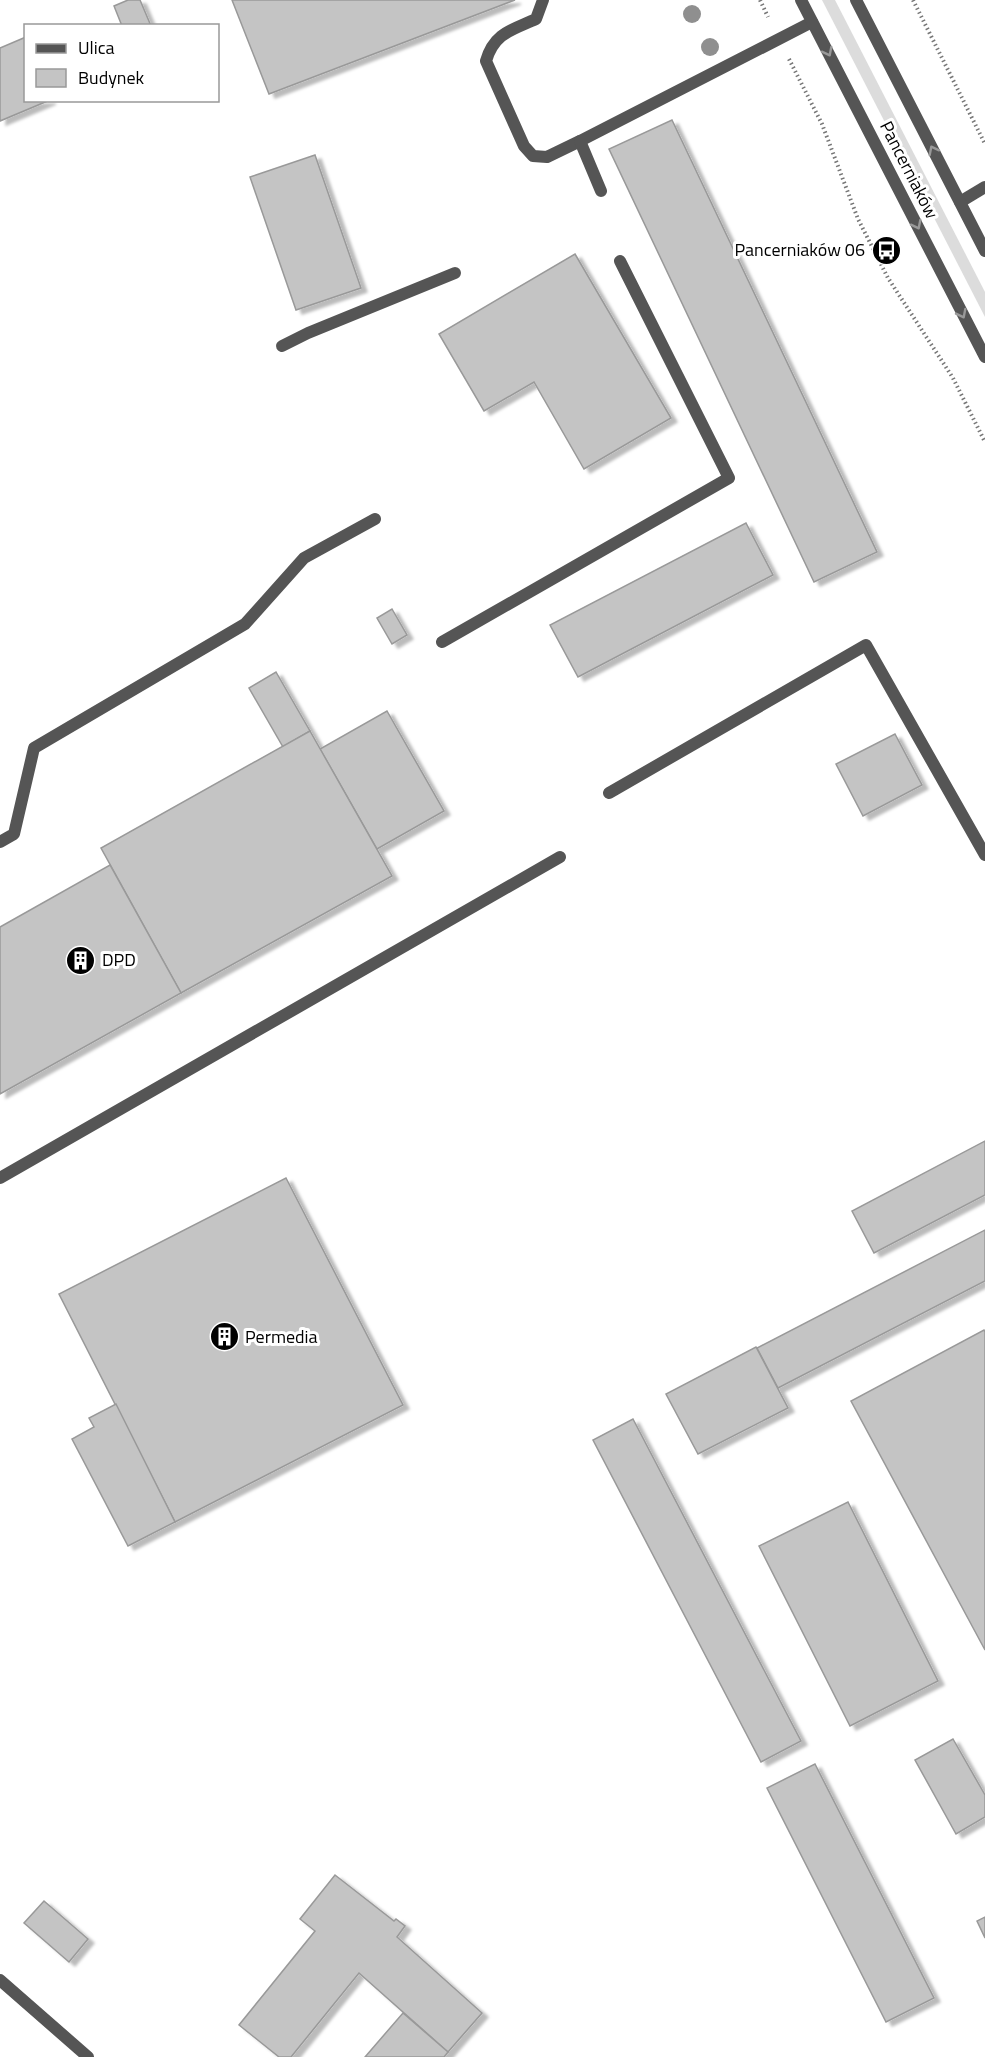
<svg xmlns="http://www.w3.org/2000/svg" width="985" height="2057" viewBox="0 0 985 2057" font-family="'Titillium Web',sans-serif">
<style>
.green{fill:#dcdcdc}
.building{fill:#c4c4c4;stroke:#999;stroke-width:1.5;filter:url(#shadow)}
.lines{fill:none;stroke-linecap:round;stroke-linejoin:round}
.path{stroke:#777;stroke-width:4;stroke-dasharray:1.5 3;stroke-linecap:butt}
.lane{stroke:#555;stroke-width:12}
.street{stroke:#555;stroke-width:12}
.tree{fill:#8f8f8f}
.oneway{stroke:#999}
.labels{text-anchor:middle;stroke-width:6;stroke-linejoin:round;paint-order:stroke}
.street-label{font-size:18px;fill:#000;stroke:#fff}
.poi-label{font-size:18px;fill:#000;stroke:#fff;text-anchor:start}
</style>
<defs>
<filter id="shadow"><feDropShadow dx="6" dy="4" stdDeviation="1.5" flood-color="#0004"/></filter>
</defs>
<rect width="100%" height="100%" fill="#fff"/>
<path class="green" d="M822,0h13l150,292v25z"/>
<g class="building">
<path d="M128,0h12l11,26h-29l-8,-20z"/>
<path d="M232,0h283l-246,94z"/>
<path d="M26,37v63h24l-50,21v-73z"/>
<path d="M672,120l205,432 -63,30 -205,-433z"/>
<path d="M315,155l46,133 -65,22 -46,-133z"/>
<path d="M575,254l96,164 -87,51 -50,-87 -50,29 -45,-77z"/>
<path d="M746,523l27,52 -195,102 -28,-52z"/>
<path d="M392,609l15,26 -15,9 -15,-26z"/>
<path d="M276,672l34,59 -27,16 -34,-59z"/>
<path d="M387,711l57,100 -67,38 -57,-100z"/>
<path d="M310,731l82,145 -211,117 -80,-145z"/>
<path d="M895,734l27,51 -59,31 -27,-52z"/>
<path d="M110,865l71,128 -181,101v-167z"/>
<path d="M985,1141v54l-111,58 -22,-42z"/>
<path d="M286,1178l117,227 -228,117 -116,-228z"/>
<path d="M985,1230v51l-207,107 -21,-40z"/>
<path d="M984,1330l1,2v318l-134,-249z"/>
<path d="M756,1347l32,61 -90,46 -32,-60z"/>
<path d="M116,1404l59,118 -47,24 -56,-107 22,-12 -5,-9z"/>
<path d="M633,1419l168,322 -40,21 -168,-322z"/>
<path d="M848,1502l90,179 -88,45 -91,-180z"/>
<path d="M953,1739l32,56v22l-29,17 -41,-74z"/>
<path d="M815,1764l119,234 -48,24 -119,-234z"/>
<path d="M335,1875l59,46 2,-2 9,7 -8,11 85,76 -34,39 -89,-79 -68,84h-12l-40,-32 76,-94 -15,-12z"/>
<path d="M44,1901l44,38 -19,23 -45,-39z"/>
<path d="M985,1917v21l-8,-17z"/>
<path d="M403,2013l45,39 -4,5h-79z"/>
</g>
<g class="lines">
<g class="path">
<path d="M760,0l8,17"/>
<path d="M913,0l72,144"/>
<path d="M789,59l33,65 36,95 30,59 65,100 32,64"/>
</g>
<g class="lane">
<path d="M543,0l-7,19c-24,11 -42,14 -50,42l38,85 9,10 14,1 33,-16"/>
<path d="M601,191l-21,-50 232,-119"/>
<path d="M960,202l25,-15"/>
<path d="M282,346l26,-13 147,-60"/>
<path d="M442,642l287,-164 -109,-217"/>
<path d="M609,793l257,-148 119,210"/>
<path d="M0,842l14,-8 20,-86 211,-124 59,-66 71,-39"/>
<path d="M0,1178l560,-321"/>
<path d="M0,1980l88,77"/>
</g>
<g class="street">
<path d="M801,0l184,357"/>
<path d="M856,0l129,251"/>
</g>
</g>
<g class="tree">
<circle cx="692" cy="14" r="9"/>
<circle cx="710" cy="47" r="9"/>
</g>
<defs><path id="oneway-chevron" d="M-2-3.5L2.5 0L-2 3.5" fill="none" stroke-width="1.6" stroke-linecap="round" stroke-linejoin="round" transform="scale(1.5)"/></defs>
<g class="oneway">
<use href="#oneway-chevron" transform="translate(828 52) rotate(63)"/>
<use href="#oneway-chevron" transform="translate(933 150) rotate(-117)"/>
<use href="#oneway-chevron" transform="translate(917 225) rotate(63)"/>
<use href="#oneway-chevron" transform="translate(962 314) rotate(63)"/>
</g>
<defs>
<symbol id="bus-disc" viewBox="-11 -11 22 22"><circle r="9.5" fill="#000" stroke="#fff"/><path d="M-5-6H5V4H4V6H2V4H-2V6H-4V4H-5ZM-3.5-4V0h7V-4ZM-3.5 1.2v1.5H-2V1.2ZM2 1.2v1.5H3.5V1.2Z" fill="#fff"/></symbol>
<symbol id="building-disc" viewBox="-11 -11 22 22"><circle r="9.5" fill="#000" stroke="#fff"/><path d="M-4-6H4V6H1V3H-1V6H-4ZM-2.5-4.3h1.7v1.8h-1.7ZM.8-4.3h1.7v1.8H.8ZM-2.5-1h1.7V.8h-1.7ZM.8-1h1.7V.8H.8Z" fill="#fff"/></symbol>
</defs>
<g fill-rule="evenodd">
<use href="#bus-disc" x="870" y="234" width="33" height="33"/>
<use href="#building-disc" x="64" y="944" width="33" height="33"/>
<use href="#building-disc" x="208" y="1320" width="33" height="33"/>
</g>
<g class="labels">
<g class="street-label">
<text transform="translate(909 170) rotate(63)" y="6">Pancerniaków</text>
</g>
<g class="poi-label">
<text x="865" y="256" text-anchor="end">Pancerniaków 06</text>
<text x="102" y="966">DPD</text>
<text x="245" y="1343">Permedia</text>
</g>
</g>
<rect x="24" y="24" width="195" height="78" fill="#ffffff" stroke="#999999" stroke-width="1.5"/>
<rect x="36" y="44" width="30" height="9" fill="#555555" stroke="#999999" stroke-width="1.5"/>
<text x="78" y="54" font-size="18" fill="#000000">Ulica</text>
<rect x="36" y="69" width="30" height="18" fill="#c4c4c4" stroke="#999999" stroke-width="1.5"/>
<text x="78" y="84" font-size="18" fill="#000000">Budynek</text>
</svg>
